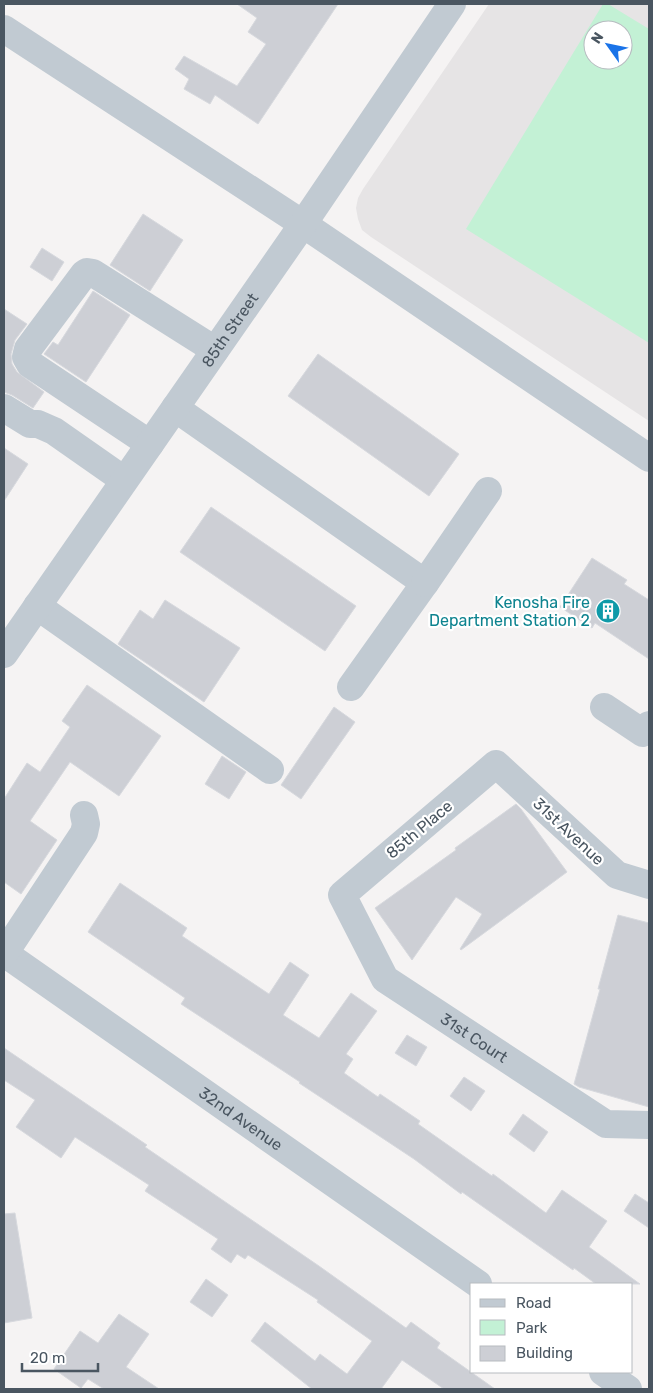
<svg xmlns="http://www.w3.org/2000/svg" width="653" height="1393" viewBox="0 0 653 1393" font-family="Rubik,sans-serif">
<style>
.education{fill:#e6e4e5;fill-rule:evenodd}
.green{fill:#c3f1d5;fill-rule:evenodd}
.building{fill:#cdcfd5;stroke:#d7d9de}
.lines{fill:none;stroke-linecap:round;stroke-linejoin:round}
.minor{stroke:#c1cad2;stroke-width:28}
.labels{text-anchor:middle;stroke-width:4.5;stroke-linejoin:round;paint-order:stroke}
.street-label{font-size:16px;fill:#4a5661;stroke:#fff}
.culture-label{font-size:16px;fill:#0d838f;stroke:#fff;text-anchor:end}
</style>
<rect width="100%" height="100%" fill="#f5f3f3"/>
<path class="education" d="M489,4h160v417l-278,-184 -9,-7 -4,-11 -2,-11 2,-10 5,-9zM593,30h30v30h-30z"/>
<path class="green" d="M603,4h5l41,25v314l-183,-114zM593,30h30v30h-30z"/>
<g class="building">
<path d="M237,4h101l-80,120 -43,-29 -5,9 -26,-15 5,-10 -14,-10 9,-13 53,30 29,-42 -18,-12 9,-14z"/>
<path d="M143,214l40,26 -33,51 -40,-26z"/>
<path d="M42,248l22,14 -12,19 -22,-14z"/>
<path d="M93,291l37,24 -44,67 -42,-28 9,-12 5,3z"/>
<path d="M4,309l23,15 -12,16 -4,14 1,10 5,8 27,20 -11,16 -21,-13 -8,-3z"/>
<path d="M318,354l141,100 -30,42 -141,-100z"/>
<path d="M4,448l24,16 -24,37z"/>
<path d="M211,507l145,99 -31,45 -145,-99z"/>
<path d="M592,558l35,22 -3,4 25,16v59l-54,-36 -3,5 -32,-21z"/>
<path d="M165,600l75,48 -36,54 -86,-58 22,-34 13,9z"/>
<path d="M87,685l74,51 -42,60 -49,-34 -40,59 27,19 -36,54 -17,-12v-83l23,-36 13,9 30,-45 -8,-6z"/>
<path d="M334,707l21,15 -54,77 -20,-14z"/>
<path d="M222,756l24,16 -17,27 -24,-15z"/>
<path d="M516,804l5,5 46,63 -106,78 -1,-1 22,-35 -26,-17 -44,63 -37,-52 81,-58 -1,-2z"/>
<path d="M120,883l67,45 -5,8 87,58 21,-32 19,13 -26,40 36,23 32,-45 26,18 -31,43 7,5 -9,14 34,24 2,-3 40,27 -2,3 74,52 1,-2 53,39 16,-23 45,31 -18,26 51,37h-44l-22,-16 -1,2 -111,-78 -1,2 -47,-35 -115,-76 1,-1 -119,-78 4,-6 -97,-66z"/>
<path d="M618,915l31,8v184l-70,-20 -5,-3 26,-95h-2z"/>
<path d="M407,1035l20,12 -11,19 -21,-13z"/>
<path d="M4,1048l143,97 -2,2 174,119 87,62 5,-6 29,21 -3,5 58,41h-51l-42,-29 -21,29h-69l-61,-48 14,-19 50,39 5,-7 27,20 25,-33 -55,-39 1,-2 -70,-45 -3,4 -8,-5 -6,9 -20,-14 7,-10 -73,-48 4,-6 -74,-48 -14,21 -45,-31 19,-27 -31,-20z"/>
<path d="M464,1077l21,14 -14,20 -21,-15z"/>
<path d="M523,1114l25,18 -14,20 -25,-18z"/>
<path d="M635,1194l14,9v25l-25,-17z"/>
<path d="M15,1213l17,105 -28,5v-109z"/>
<path d="M206,1279l22,16 -16,22 -22,-15z"/>
<path d="M119,1314l30,20 -23,33 33,22h-55l-16,-10 -7,9 -27,-19 26,-38 18,12z"/>
</g>
<g class="lines">
<g class="minor">
<path d="M4,29l299,195 346,234"/>
<path d="M4,408l26,16h8l16,7 70,49"/>
<path d="M175,408l250,175 -74,104"/>
<path d="M150,444l-120,-80 -4,-7 2,-8 56,-75 3,-2 6,1 122,77"/>
<path d="M425,583l63,-92"/>
<path d="M37,606l233,164"/>
<path id="s1" d="M4,654l299,-430 149,-220"/>
<path d="M604,707l39,26 6,-8"/>
<path id="s2" d="M649,885l-32,-10 -121,-111 -154,131 43,84 221,145 43,1"/>
<path id="s3" d="M4,953l474,331"/>
<path d="M4,954l80,-121 2,-9 -2,-9"/>
<path d="M603,1372l25,17"/>
</g>
</g>
<defs>
<symbol id="building-disc" viewBox="-11 -11 22 22"><circle r="9.5" fill="#0f9aa8" stroke="#fff"/><path d="M-4-6H4V6H1V3H-1V6H-4ZM-2.5-4.3h1.7v1.8h-1.7ZM.8-4.3h1.7v1.8H.8ZM-2.5-1h1.7V.8h-1.7ZM.8-1h1.7V.8H.8Z" fill="#fff"/></symbol>
</defs>
<g fill-rule="evenodd">
<use href="#building-disc" x="594" y="597" width="28" height="28"/>
</g>
<g class="labels">
<g class="street-label">
<text dy="6" stroke="none"><textPath href="#s1" startOffset="395">85th Street</textPath></text>
<text transform="translate(419 829) rotate(-40)" y="6">85th Place</text>
<text transform="translate(569 831) rotate(43)" y="6">31st Avenue</text>
<text dy="6" stroke="none"><textPath href="#s2" startOffset="601">31st Court</textPath></text>
<text dy="6" stroke="none"><textPath href="#s3" startOffset="289">32nd Avenue</textPath></text>
</g>
<g class="culture-label">
<text x="590" y="608">Kenosha Fire<tspan x="590" dy="18">Department Station 2</tspan></text>
</g>
</g>
<rect width="653" height="1393" fill="none" stroke="#4a5661" stroke-width="10"/>
<rect x="470" y="1283" width="162" height="90" fill="#ffffff" stroke="#b7bbc0"/>
<rect x="480" y="1299" width="25" height="8" fill="#c1cad2" stroke="#b7bbc0"/>
<text x="516" y="1308" font-size="15" fill="#4a5661">Road</text>
<rect x="480" y="1320" width="25" height="15" fill="#c3f1d5" stroke="#b7bbc0"/>
<text x="516" y="1333" font-size="15" fill="#4a5661">Park</text>
<rect x="480" y="1346" width="25" height="15" fill="#cdcfd5" stroke="#b7bbc0"/>
<text x="516" y="1358" font-size="15" fill="#4a5661">Building</text>
<g transform="translate(608 45) rotate(303)"><circle r="24" fill="#ffffff" stroke="#b7bbc0"/>
<path d="M0-4L9 19L0 12L-9 19Z" fill="#1a73e8"/>
<text y="-8" font-size="14" font-weight="bold" text-anchor="middle" fill="#4a5661">N</text>
</g>
<path d="M22 1363v8h76v-8" fill="none" stroke="#4a5661" stroke-width="2.5"/>
<text x="30" y="1363" font-size="15" fill="#4a5661" stroke="#ffffff" stroke-width="4" paint-order="stroke">20 m</text>
</svg>
